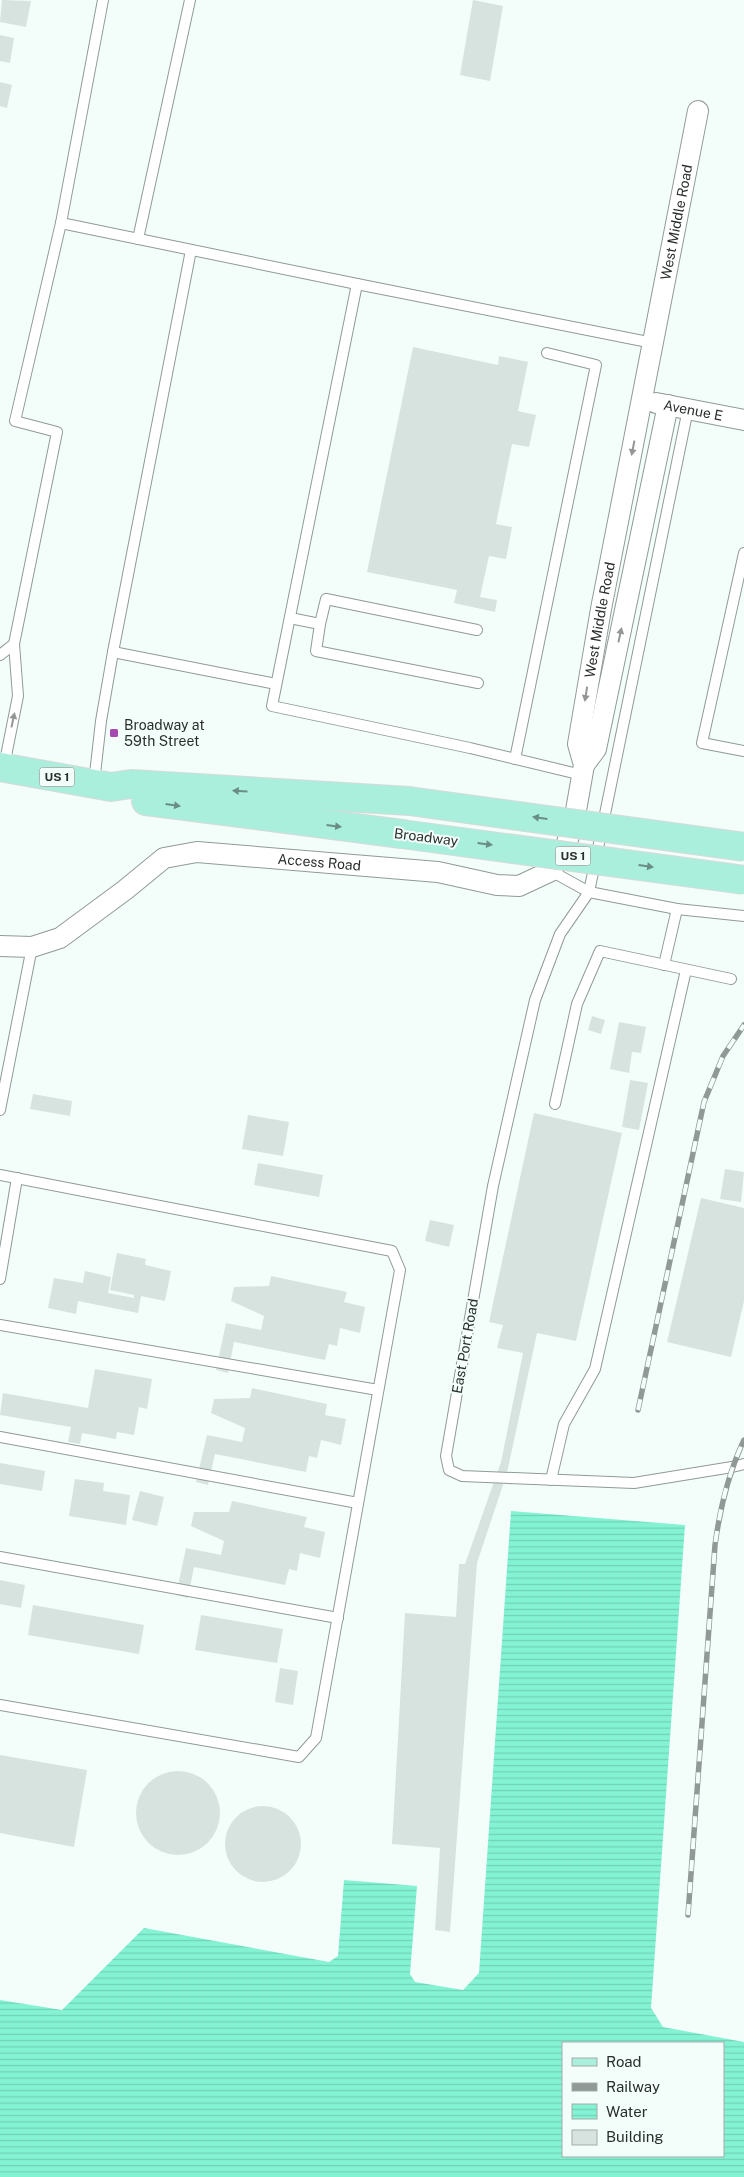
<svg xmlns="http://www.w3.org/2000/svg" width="744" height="2177" viewBox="0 0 744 2177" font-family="'Public Sans',sans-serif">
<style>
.water{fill:url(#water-rules);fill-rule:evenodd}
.building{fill:#d7e3df}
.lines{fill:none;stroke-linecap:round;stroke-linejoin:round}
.lane-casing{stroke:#909a97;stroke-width:12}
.street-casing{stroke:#909a97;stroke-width:22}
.primary-casing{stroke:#d9d9d9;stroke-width:30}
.lane{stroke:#fff;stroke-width:10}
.street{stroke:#fff;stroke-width:20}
.primary{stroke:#aaeedc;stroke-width:28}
.rail-casing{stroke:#919997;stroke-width:5.5}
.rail{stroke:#f3fefb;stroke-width:4;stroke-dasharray:11;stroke-linecap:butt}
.primary-bridge-casing{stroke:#d9d9d9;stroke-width:30;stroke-linecap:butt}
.primary-bridge{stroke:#aaeedc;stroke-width:28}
.oneway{fill:#949696}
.oneway2{fill:#6a8e84}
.poi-dot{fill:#a648b1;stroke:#f3fefb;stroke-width:2}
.labels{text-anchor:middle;stroke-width:4;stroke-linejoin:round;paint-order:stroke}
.shield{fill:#f3fefb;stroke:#666c6b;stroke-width:1}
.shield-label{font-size:12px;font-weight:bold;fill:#2a2e2d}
.street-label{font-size:14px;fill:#2a2e2d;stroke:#f3fefb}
.poi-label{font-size:14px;fill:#2a2e2d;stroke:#f3fefb;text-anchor:start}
</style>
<defs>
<pattern id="water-rules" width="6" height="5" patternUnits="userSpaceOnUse" patternTransform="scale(1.25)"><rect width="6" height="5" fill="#84f3d4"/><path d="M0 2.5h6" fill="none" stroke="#72d1b6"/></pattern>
</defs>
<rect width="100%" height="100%" fill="#f3fefb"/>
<path class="water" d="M511,1511l174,14 -34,483 12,19 81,15v135h-744v-177l62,10 82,-82 185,34 9,-6 6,-76 73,6 -7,88 5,8 48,8 16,-17zM563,2043h160v113h-160z"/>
<g class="building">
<path d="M2,0l29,1 -5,26 -26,-5z"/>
<path d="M473,0l30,6 -13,75 -30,-6z"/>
<path d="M0,35l14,3 -4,25 -10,-2z"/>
<path d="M0,82l12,3 -5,23 -7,-2z"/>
<path d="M413,347l85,18 1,-9 29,6 -10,49 18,4 -7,32 -17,-3 -16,80 16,3 -6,32 -17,-3 -9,41 17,3 -2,12 -41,-9 3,-13 -90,-18z"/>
<path d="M592,1016l13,4 -4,14 -13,-4z"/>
<path d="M619,1022l27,5 -5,26 -9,-1 -3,21 -19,-4z"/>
<path d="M630,1080l18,3 -9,47 -17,-3z"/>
<path d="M33,1094l39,7 -2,15 -40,-7z"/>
<path d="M534,1113l88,20 -46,208 -39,-8 -30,140 -30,90 -27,369 -15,-2 5,-82 -48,-4 13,-231 51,4 3,-53h6l36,-102 22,-109 -26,-5 6,-23 -14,-3z"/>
<path d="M248,1115l41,7 -6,34 -41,-7z"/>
<path d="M258,1163l65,12 -4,22 -65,-12z"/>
<path d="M725,1169l19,3 -3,30 -21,-3z"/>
<path d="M701,1198l43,10v93l-13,56 -64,-15z"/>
<path d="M430,1220l24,5 -5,22 -24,-6z"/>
<path d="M117,1253l29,6 -1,6 26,6 -6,30 -24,-5 -3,17 -60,-12 -2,13 -28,-6 6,-30 29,5 2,-12 26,6 -3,16 26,5v-3l-24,-5z"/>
<path d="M271,1276l76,16 -3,10 21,5 -5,26 -20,-5 -3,18 -8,-2 -4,16 -91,-18 -6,31 -12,-3 10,-47 35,7 3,-14 -33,-15 3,-14 35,-1z"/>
<path d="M95,1369l57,10 -5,30 -8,-2 -5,28 -17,-3 -1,7 -34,-6 -2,11 -12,-2 3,-15 -71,-12 3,-22 85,15z"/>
<path d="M252,1388l75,16 -2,11 21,4 -5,26 -20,-5 -4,18 -8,-2 -3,16 -91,-18 -7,31 -12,-3 11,-47 35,7 3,-14 -34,-15 3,-14 36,-1z"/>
<path d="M0,1463l45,8 -3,20 -42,-7z"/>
<path d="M75,1479l29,4 -1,8 27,4 -4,30 -57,-9z"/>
<path d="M140,1491l24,6 -7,29 -25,-6z"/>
<path d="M232,1501l75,16 -3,10 21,5 -5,26 -20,-5 -3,18 -8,-2 -4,16 -91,-18 -6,31 -12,-3 10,-47 35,7 3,-14 -33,-15 3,-14h35z"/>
<path d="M0,1580l25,5 -4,23 -21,-4z"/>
<path d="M33,1605l111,20 -5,29 -111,-19z"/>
<path d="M201,1615l82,14 -6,34 -82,-13z"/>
<path d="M280,1668l18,3 -5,34 -18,-3z"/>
<path d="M0,1755l87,15 -13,77 -74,-14z"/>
<circle cx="178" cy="1813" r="42"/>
<circle cx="263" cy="1844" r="38"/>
</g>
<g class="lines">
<defs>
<g id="lane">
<path d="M103,0l-42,223 296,61"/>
<path d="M138,239l52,-239"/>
<path d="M744,553l-42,190 42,8"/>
<path d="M290,618l30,6 6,-25 151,31"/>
<path d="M320,624l-4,27 162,32"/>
<path d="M113,652l78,-402"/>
<path d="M0,655l14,-11"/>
<path d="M515,759l81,-394 -49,-12"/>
<path d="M4,766l14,-70 -4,-52 43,-212 -42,-11 46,-198"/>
<path d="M582,775l-112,-27 -198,-42 85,-422 296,59"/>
<path d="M94,783l7,-62 12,-69 163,32"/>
<path d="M551,871l38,21 99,-483"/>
<path d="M677,909l-88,-17 -29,42 -25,66 -42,186 -47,270 3,14 13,6 172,7 98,-16 12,-3"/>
<path d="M664,965l13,-56 67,7"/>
<path d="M555,1104l22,-100 23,-53 131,28"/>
<path d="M0,1110l32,-163"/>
<path d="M0,1175l392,76 8,19 -84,468 -17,19 -299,-52"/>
<path d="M0,1279l17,-101"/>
<path d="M0,1325l378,65"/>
<path d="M0,1437l358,66"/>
<path d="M551,1480l13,-56 31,-55 91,-399"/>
<path d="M0,1557l338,61"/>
</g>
<g id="street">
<path id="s1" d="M656,403l88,17"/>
<path d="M584,765l12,-16 72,-344"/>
<path id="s2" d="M0,946l32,1 28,-9 65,-48 39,-32 33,-6 241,20 59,13 22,1 32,-15 15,-25 9,-30 9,-51 -6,-21 23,-135 97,-498"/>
</g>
<g id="primary">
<path d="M0,767l111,20 20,-3 278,17"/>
<path d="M146,801l256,33"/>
</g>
</defs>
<use href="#lane" class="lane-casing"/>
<use href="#street" class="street-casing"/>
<use href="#primary" class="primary-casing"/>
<use href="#lane" class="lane"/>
<use href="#street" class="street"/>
<use href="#primary" class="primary"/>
<defs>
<g id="rail">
<path d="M638,1410l66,-308 19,-46 21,-31"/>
<path d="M688,1915l27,-370c5,-37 13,-71 29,-105"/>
</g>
</defs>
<use href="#rail" class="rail-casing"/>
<use href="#rail" class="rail"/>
<defs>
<g id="primary-bridge">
<path d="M409,801l335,46"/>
<path d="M402,834l342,46"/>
</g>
</defs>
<use href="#primary-bridge" class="primary-bridge-casing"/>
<use href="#primary-bridge" class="primary-bridge"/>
</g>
<defs><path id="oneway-solid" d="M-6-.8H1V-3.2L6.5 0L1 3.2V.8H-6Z" transform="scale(1.25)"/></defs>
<g class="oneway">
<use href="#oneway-solid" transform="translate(633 448) rotate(101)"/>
<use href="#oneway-solid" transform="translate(620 635) rotate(-78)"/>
<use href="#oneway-solid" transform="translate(586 694) rotate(99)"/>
<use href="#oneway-solid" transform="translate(13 720) rotate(-78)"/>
</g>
<g class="oneway2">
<use href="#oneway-solid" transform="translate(240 791) rotate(-176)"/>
<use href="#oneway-solid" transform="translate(173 805) rotate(8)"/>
<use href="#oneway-solid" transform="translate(540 818) rotate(-172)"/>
<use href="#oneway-solid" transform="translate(334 826) rotate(7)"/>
<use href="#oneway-solid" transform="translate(485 844) rotate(7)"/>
<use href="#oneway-solid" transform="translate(646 866) rotate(8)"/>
</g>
<rect class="poi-dot" x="109" y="728" width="10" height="10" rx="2.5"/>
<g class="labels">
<g class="shield">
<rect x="39.5" y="767.5" width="35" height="19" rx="4"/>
<rect x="555.5" y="846.5" width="35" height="19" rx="4"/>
</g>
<g class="shield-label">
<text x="57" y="781">US 1</text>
<text x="573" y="860">US 1</text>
</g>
<g class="street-label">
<text dy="5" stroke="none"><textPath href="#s2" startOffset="1251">West Middle Road</textPath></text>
<text dy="5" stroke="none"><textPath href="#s1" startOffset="38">Avenue E</textPath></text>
<text dy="5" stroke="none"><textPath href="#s2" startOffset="846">West Middle Road</textPath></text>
<text transform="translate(426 837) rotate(7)" y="5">Broadway</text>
<text dy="5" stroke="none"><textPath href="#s2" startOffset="349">Access Road</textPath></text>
<text transform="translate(465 1346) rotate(-80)" y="5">East Port Road</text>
</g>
<g class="poi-label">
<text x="124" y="730">Broadway at<tspan x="124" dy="16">59th Street</tspan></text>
</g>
</g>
<rect x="562" y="2042" width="162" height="115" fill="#f3fefb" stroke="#a3aba9"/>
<rect x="572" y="2058" width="25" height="8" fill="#aaeedc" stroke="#a3aba9"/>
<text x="606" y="2067" font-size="15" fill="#2a2e2d">Road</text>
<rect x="572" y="2083" width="25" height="8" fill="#919997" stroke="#a3aba9"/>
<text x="606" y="2092" font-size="15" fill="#2a2e2d">Railway</text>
<rect x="572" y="2104" width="25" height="15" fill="url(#water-rules)" stroke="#a3aba9"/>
<text x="606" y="2117" font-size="15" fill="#2a2e2d">Water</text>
<rect x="572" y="2130" width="25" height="15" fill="#d7e3df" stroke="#a3aba9"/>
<text x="606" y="2142" font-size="15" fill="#2a2e2d">Building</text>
</svg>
